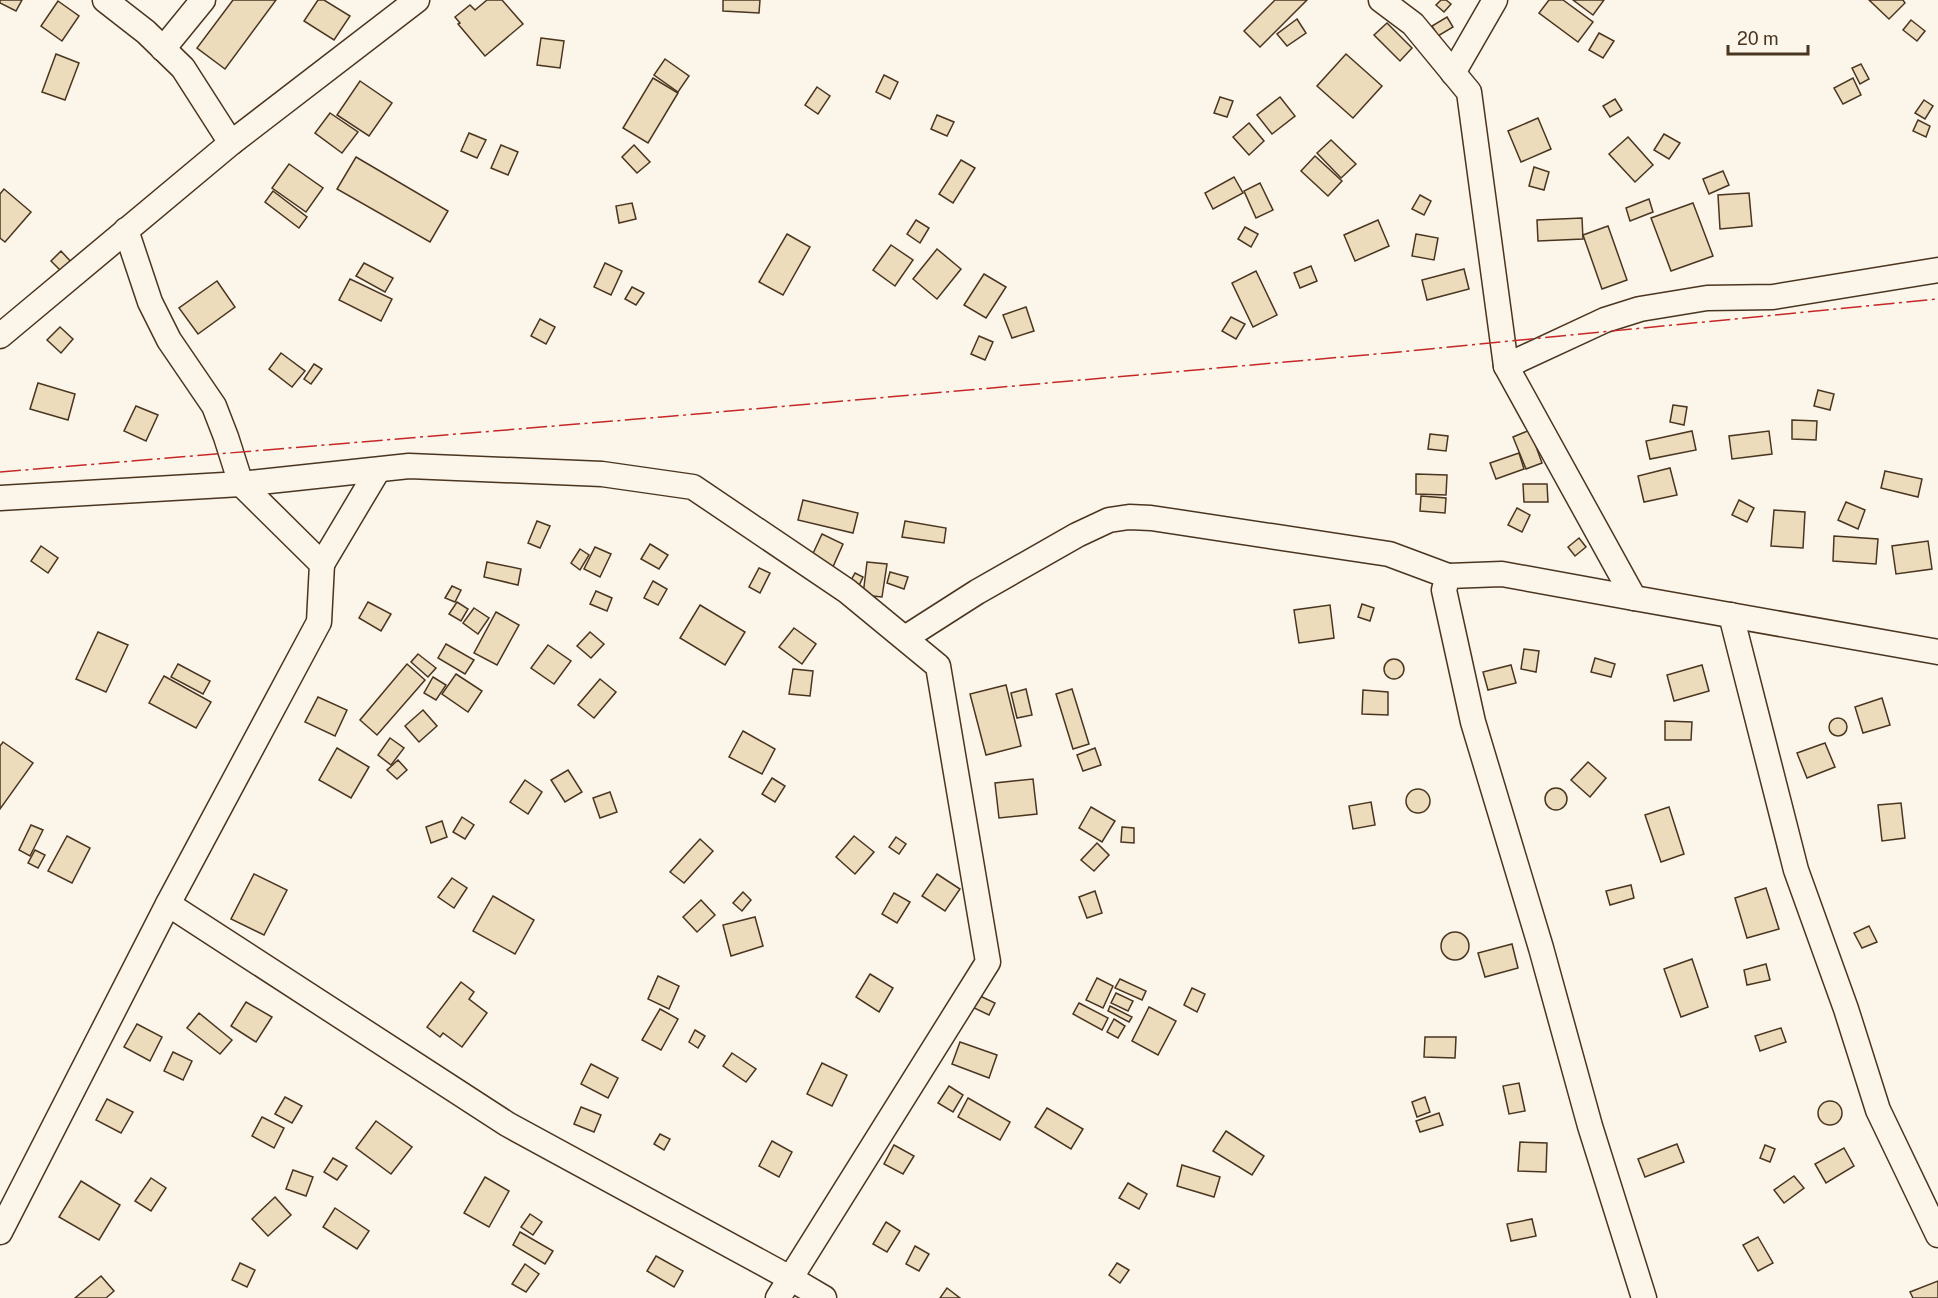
<svg xmlns="http://www.w3.org/2000/svg" width="1938" height="1298" viewBox="0 0 1938 1298" font-family="'Public Sans',sans-serif">
<style>
.building{fill:#ecdcbc;stroke:#4a3520;stroke-width:1.5}
.lines{fill:none;stroke-linecap:round;stroke-linejoin:round}
.street-casing{stroke:#4a3520;stroke-width:27}
.street{stroke:#fbf6e9;stroke-width:24}
.power{stroke:#c62828;stroke-width:1.5;stroke-dasharray:21 4.5 3 4.5;stroke-linecap:butt}
</style>
<rect width="100%" height="100%" fill="#fbf6e9"/>
<g class="building">
<path d="M0,0h22l-6,11 -16,-8z"/>
<path d="M233,0h43l-51,69 -28,-21z"/>
<path d="M318,0h6l26,16 -16,24 -30,-19z"/>
<path d="M487,0h15l21,24 -38,32 -27,-32 2,-1 -5,-6 15,-12 5,5z"/>
<path d="M723,0h37l-1,13 -36,-2z"/>
<path d="M1275,0h32l-47,47 -16,-16z"/>
<path d="M1441,0h5l5,4 -7,8 -8,-7z"/>
<path d="M1549,0h14l30,22 -15,20 -39,-29z"/>
<path d="M1573,0h31l-11,15z"/>
<path d="M1869,0h34l2,3 -16,16z"/>
<path d="M58,1l21,15 -17,25 -21,-15z"/>
<path d="M1447,17l6,10 -15,9 -6,-10z"/>
<path d="M1297,19l9,14 -19,13 -10,-12z"/>
<path d="M1911,20l14,11 -8,10 -14,-11z"/>
<path d="M1387,23l25,25 -12,13 -26,-26z"/>
<path d="M1599,33l15,8 -11,17 -14,-8z"/>
<path d="M541,38l23,3 -4,27 -23,-3z"/>
<path d="M56,54l23,9 -14,37 -23,-8z"/>
<path d="M1346,54l36,32 -29,32 -36,-32z"/>
<path d="M665,59l24,17 -11,16 -24,-17z"/>
<path d="M1861,64l8,15 -9,5 -8,-16z"/>
<path d="M884,75l14,7 -8,17 -14,-7z"/>
<path d="M653,78l25,15 -30,50 -25,-15z"/>
<path d="M1853,78l8,17 -18,9 -9,-16z"/>
<path d="M360,81l32,22 -23,33 -32,-21z"/>
<path d="M817,87l13,9 -12,18 -13,-9z"/>
<path d="M1220,97l13,4 -6,16 -13,-4z"/>
<path d="M1280,97l15,19 -23,18 -15,-19z"/>
<path d="M1615,99l7,11 -12,7 -7,-11z"/>
<path d="M1924,100l9,6 -8,13 -10,-6z"/>
<path d="M330,113l28,19 -16,21 -27,-20z"/>
<path d="M937,115l17,7 -7,14 -16,-7z"/>
<path d="M1538,118l13,31 -30,13 -13,-31z"/>
<path d="M1918,120l12,6 -4,11 -13,-6z"/>
<path d="M1249,123l15,18 -15,14 -16,-18z"/>
<path d="M469,133l17,7 -9,18 -16,-7z"/>
<path d="M1664,134l16,9 -11,16 -15,-9z"/>
<path d="M1628,137l25,28 -18,17 -26,-28z"/>
<path d="M1331,140l25,24 -15,14 -24,-25z"/>
<path d="M501,145l17,7 -10,23 -17,-7z"/>
<path d="M634,145l16,17 -13,11 -15,-16z"/>
<path d="M1315,156l27,25 -14,15 -27,-25z"/>
<path d="M356,157l92,54 -18,31 -93,-53z"/>
<path d="M961,160l14,8 -22,35 -14,-9z"/>
<path d="M289,164l34,24 -17,24 -34,-24z"/>
<path d="M1534,167l15,5 -5,18 -15,-4z"/>
<path d="M1723,171l6,14 -20,9 -6,-15z"/>
<path d="M1234,177l9,16 -30,16 -8,-16z"/>
<path d="M1260,183l13,27 -17,8 -12,-27z"/>
<path d="M4,189l27,23 -26,30 -5,-4v-44z"/>
<path d="M273,191l34,26 -8,11 -34,-26z"/>
<path d="M1749,193l3,33 -32,3 -2,-34z"/>
<path d="M1420,195l11,6 -7,14 -12,-6z"/>
<path d="M1649,199l4,13 -23,9 -4,-13z"/>
<path d="M632,203l4,16 -17,4 -3,-17z"/>
<path d="M1693,203l20,53 -42,15 -20,-53z"/>
<path d="M1582,218l1,21 -45,2 -1,-21z"/>
<path d="M916,220l13,8 -9,15 -13,-9z"/>
<path d="M1378,220l11,26 -34,15 -11,-26z"/>
<path d="M1608,226l19,54 -25,9 -19,-54z"/>
<path d="M1245,227l13,7 -7,13 -13,-8z"/>
<path d="M787,234l23,13 -27,48 -24,-13z"/>
<path d="M1416,234l22,4 -4,22 -22,-4z"/>
<path d="M891,245l22,15 -18,26 -22,-16z"/>
<path d="M937,249l24,20 -24,30 -24,-20z"/>
<path d="M61,251l12,13 -10,9 -12,-12z"/>
<path d="M364,263l29,15 -8,14 -29,-16z"/>
<path d="M605,263l17,8 -11,24 -17,-8z"/>
<path d="M1311,266l6,15 -17,7 -6,-15z"/>
<path d="M1464,269l5,20 -42,11 -5,-20z"/>
<path d="M1256,271l21,44 -24,12 -21,-44z"/>
<path d="M984,274l22,13 -20,31 -22,-13z"/>
<path d="M350,279l42,20 -11,22 -42,-21z"/>
<path d="M217,281l18,26 -37,27 -19,-26z"/>
<path d="M632,287l12,6 -8,12 -11,-6z"/>
<path d="M1026,307l8,24 -22,7 -9,-23z"/>
<path d="M1231,317l14,7 -9,15 -14,-8z"/>
<path d="M540,319l15,8 -9,17 -15,-8z"/>
<path d="M60,327l13,12 -12,14 -14,-13z"/>
<path d="M979,336l14,6 -8,18 -14,-6z"/>
<path d="M281,353l24,18 -13,16 -23,-18z"/>
<path d="M314,364l8,5 -11,15 -7,-5z"/>
<path d="M38,383l37,11 -7,26 -38,-11z"/>
<path d="M1818,390l16,4 -4,16 -16,-4z"/>
<path d="M1673,405l14,2 -3,18 -14,-3z"/>
<path d="M136,406l22,9 -12,26 -22,-10z"/>
<path d="M1792,420l25,1 -1,19 -24,-1z"/>
<path d="M1530,430l12,33 -16,6 -13,-32z"/>
<path d="M1692,431l4,19 -46,9 -4,-18z"/>
<path d="M1769,431l3,23 -40,5 -3,-23z"/>
<path d="M1430,434l18,2 -2,15 -18,-2z"/>
<path d="M1519,453l5,16 -28,10 -6,-16z"/>
<path d="M1670,468l7,27 -33,7 -6,-26z"/>
<path d="M1885,471l37,8 -4,18 -37,-9z"/>
<path d="M1416,474l31,1 -1,20 -30,-1z"/>
<path d="M1523,484h24l1,18h-24z"/>
<path d="M1421,496l25,2 -1,15 -25,-2z"/>
<path d="M803,500l55,13 -5,20 -55,-13z"/>
<path d="M1739,500l15,8 -7,14 -15,-7z"/>
<path d="M1846,502l19,8 -7,19 -20,-9z"/>
<path d="M1517,508l13,7 -8,17 -14,-7z"/>
<path d="M1774,510l31,2 -2,36 -32,-2z"/>
<path d="M537,521l13,5 -10,22 -12,-5z"/>
<path d="M905,521l41,7 -2,15 -42,-6z"/>
<path d="M822,534l21,10 -11,25 -22,-9z"/>
<path d="M1834,536l44,3 -2,25 -43,-3z"/>
<path d="M1579,538l7,9 -11,9 -7,-9z"/>
<path d="M1928,541l4,28 -36,5 -4,-28z"/>
<path d="M650,544l18,11 -9,14 -18,-10z"/>
<path d="M41,546l17,12 -10,15 -17,-12z"/>
<path d="M595,547l16,7 -11,23 -16,-8z"/>
<path d="M580,549l9,6 -9,15 -9,-7z"/>
<path d="M487,562l34,7 -3,16 -34,-8z"/>
<path d="M867,562l20,2 -5,33 -19,-2z"/>
<path d="M759,568l11,5 -10,20 -11,-6z"/>
<path d="M890,572l18,5 -4,12 -17,-6z"/>
<path d="M855,573l8,4 -6,13 -9,-4z"/>
<path d="M653,581l14,8 -9,16 -14,-7z"/>
<path d="M452,586l9,4 -6,12 -10,-4z"/>
<path d="M596,591l16,7 -5,13 -17,-7z"/>
<path d="M368,602l23,12 -10,17 -22,-13z"/>
<path d="M457,602l11,7 -7,12 -12,-7z"/>
<path d="M1362,604l12,4 -4,13 -12,-4z"/>
<path d="M700,605l45,27 -20,33 -45,-27z"/>
<path d="M1330,605l4,33 -35,5 -5,-33z"/>
<path d="M474,608l15,10 -11,16 -15,-11z"/>
<path d="M496,612l23,13 -22,40 -23,-12z"/>
<path d="M794,628l22,16 -14,20 -23,-17z"/>
<path d="M98,632l30,13 -22,47 -30,-13z"/>
<path d="M590,632l14,12 -13,14 -14,-12z"/>
<path d="M446,644l28,16 -9,14 -27,-16z"/>
<path d="M548,645l23,16 -17,23 -23,-16z"/>
<path d="M1524,649l15,2 -3,21 -15,-3z"/>
<path d="M418,654l18,14 -8,9 -17,-15z"/>
<path d="M1595,658l20,6 -4,13 -20,-5z"/>
<circle cx="1394" cy="669" r="10"/>
<path d="M178,664l32,17 -7,13 -32,-17z"/>
<path d="M407,664l18,16 -48,55 -17,-15z"/>
<path d="M1511,665l5,18 -28,7 -5,-18z"/>
<path d="M1702,665l7,26 -35,10 -7,-26z"/>
<path d="M793,669l20,2 -3,25 -21,-2z"/>
<path d="M456,674l26,17 -14,21 -26,-18z"/>
<path d="M164,676l47,26 -15,26 -47,-25z"/>
<path d="M433,677l13,8 -10,15 -12,-7z"/>
<path d="M600,679l16,13 -22,26 -16,-13z"/>
<path d="M1006,685l15,61 -35,9 -16,-61z"/>
<path d="M1026,689l6,26 -15,3 -6,-25z"/>
<path d="M1072,689l17,55 -16,5 -17,-55z"/>
<path d="M1363,690l25,2v23l-26,-1z"/>
<path d="M318,697l29,13 -12,26 -30,-14z"/>
<path d="M1882,698l8,27 -27,8 -8,-26z"/>
<path d="M423,710l14,16 -18,16 -14,-16z"/>
<circle cx="1838" cy="727" r="9"/>
<path d="M1665,721l27,1 -1,18h-26z"/>
<path d="M743,731l32,18 -13,25 -33,-17z"/>
<path d="M390,738l14,10 -13,17 -13,-10z"/>
<path d="M3,742l30,21 -33,46v-63z"/>
<path d="M1825,743l10,24 -28,11 -10,-25z"/>
<path d="M337,748l32,19 -18,31 -32,-18z"/>
<path d="M1095,748l6,17 -18,6 -6,-16z"/>
<path d="M398,760l9,10 -10,9 -10,-9z"/>
<path d="M1588,762l18,16 -16,19 -19,-17z"/>
<path d="M568,770l14,22 -17,10 -14,-22z"/>
<path d="M772,778l13,8 -10,16 -13,-8z"/>
<path d="M1033,779l4,35 -38,4 -4,-35z"/>
<path d="M525,780l17,12 -14,22 -18,-12z"/>
<circle cx="1556" cy="799" r="11"/>
<circle cx="1418" cy="801" r="12"/>
<path d="M610,792l7,20 -17,6 -7,-20z"/>
<path d="M1371,802l4,23 -22,4 -4,-23z"/>
<path d="M1901,803l4,35 -23,3 -4,-36z"/>
<path d="M1091,807l24,14 -13,21 -23,-14z"/>
<path d="M1669,807l15,47 -23,8 -16,-47z"/>
<path d="M462,817l12,8 -9,14 -12,-7z"/>
<path d="M442,821l5,16 -16,6 -5,-16z"/>
<path d="M31,825l12,5 -13,26 -11,-6z"/>
<path d="M1122,827l12,1v15l-13,-1z"/>
<path d="M67,836l23,12 -18,35 -24,-12z"/>
<path d="M854,836l20,16 -19,22 -19,-17z"/>
<path d="M896,837l10,7 -7,10 -10,-7z"/>
<path d="M700,839l13,12 -29,32 -14,-11z"/>
<path d="M1097,843l12,12 -15,16 -13,-11z"/>
<path d="M35,850l10,5 -7,13 -10,-5z"/>
<path d="M254,874l33,16 -23,45 -33,-16z"/>
<path d="M937,874l23,15 -15,22 -23,-15z"/>
<path d="M452,878l15,10 -13,20 -16,-11z"/>
<path d="M1631,885l3,13 -24,7 -4,-14z"/>
<path d="M1766,888l13,41 -32,9 -12,-40z"/>
<path d="M1095,891l7,22 -15,5 -8,-21z"/>
<path d="M743,892l8,8 -9,11 -9,-8z"/>
<path d="M894,893l16,9 -13,21 -15,-9z"/>
<path d="M493,896l41,24 -19,34 -42,-23z"/>
<path d="M701,900l14,15 -18,17 -14,-15z"/>
<path d="M755,917l8,29 -32,10 -8,-31z"/>
<path d="M1869,926l8,16 -15,6 -8,-15z"/>
<circle cx="1455" cy="946" r="14"/>
<path d="M1512,944l6,24 -33,9 -7,-24z"/>
<path d="M1692,959l16,48 -27,10 -17,-48z"/>
<path d="M1766,964l4,16 -23,5 -3,-15z"/>
<path d="M870,974l23,14 -14,24 -23,-15z"/>
<path d="M658,976l21,10 -10,23 -21,-10z"/>
<path d="M1097,978l16,8 -10,22 -17,-8z"/>
<path d="M1120,979l26,12 -4,9 -27,-12z"/>
<path d="M461,982l13,10 -5,7 18,14 -25,34 -19,-14 -3,4 -13,-10z"/>
<path d="M1192,988l13,6 -8,18 -13,-7z"/>
<path d="M1116,993l17,8 -5,10 -17,-8z"/>
<path d="M978,995l17,8 -6,12 -17,-8z"/>
<path d="M246,1002l26,15 -16,25 -25,-16z"/>
<path d="M1079,1003l29,15 -6,12 -29,-16z"/>
<path d="M1110,1006l22,11 -3,5 -21,-11z"/>
<path d="M1149,1007l27,14 -18,34 -26,-14z"/>
<path d="M660,1009l18,10 -17,31 -19,-10z"/>
<path d="M199,1013l33,27 -12,14 -33,-26z"/>
<path d="M1114,1019l11,7 -7,12 -11,-6z"/>
<path d="M137,1024l25,13 -12,24 -26,-14z"/>
<path d="M1781,1028l5,14 -26,9 -5,-15z"/>
<path d="M695,1030l10,6 -7,12 -9,-6z"/>
<path d="M1425,1037h31l-1,21 -31,-1z"/>
<path d="M960,1042l37,13 -8,23 -37,-14z"/>
<path d="M173,1052l19,9 -9,19 -19,-9z"/>
<path d="M732,1053l24,16 -10,13 -23,-16z"/>
<path d="M822,1063l25,12 -15,31 -25,-12z"/>
<path d="M591,1064l27,14 -10,20 -27,-14z"/>
<path d="M1519,1083l6,28 -16,3 -6,-28z"/>
<path d="M949,1086l14,9 -10,17 -15,-9z"/>
<path d="M285,1097l17,9 -10,17 -17,-9z"/>
<path d="M1425,1097l5,15 -13,5 -5,-15z"/>
<path d="M968,1098l42,24 -10,18 -42,-23z"/>
<path d="M107,1099l26,13 -12,21 -25,-13z"/>
<circle cx="1830" cy="1113" r="12"/>
<path d="M581,1107l20,8 -7,17 -20,-8z"/>
<path d="M1047,1108l36,21 -12,20 -36,-22z"/>
<path d="M1439,1113l4,12 -23,7 -4,-11z"/>
<path d="M262,1117l22,11 -10,20 -22,-12z"/>
<path d="M376,1121l36,26 -21,27 -35,-26z"/>
<path d="M1226,1131l38,25 -12,19 -39,-24z"/>
<path d="M660,1134l10,5 -6,11 -10,-6z"/>
<path d="M772,1141l20,11 -13,25 -20,-11z"/>
<path d="M1520,1142l27,1 -1,29 -28,-1z"/>
<path d="M1677,1144l7,18 -39,15 -7,-18z"/>
<path d="M894,1145l20,11 -11,18 -19,-10z"/>
<path d="M1765,1145l10,4 -5,13 -10,-4z"/>
<path d="M1844,1148l10,18 -28,17 -11,-19z"/>
<path d="M333,1158l14,8 -10,14 -13,-8z"/>
<path d="M1182,1165l38,12 -6,20 -37,-11z"/>
<path d="M293,1170l20,7 -7,19 -20,-7z"/>
<path d="M1794,1176l10,12 -20,15 -10,-13z"/>
<path d="M485,1177l24,14 -20,36 -25,-14z"/>
<path d="M151,1178l15,10 -15,23 -16,-10z"/>
<path d="M81,1181l39,24 -21,35 -40,-23z"/>
<path d="M1128,1183l19,11 -8,15 -20,-11z"/>
<path d="M275,1197l16,18 -23,21 -16,-17z"/>
<path d="M335,1208l34,23 -12,18 -34,-22z"/>
<path d="M530,1214l12,8 -9,13 -12,-8z"/>
<path d="M1532,1219l4,17 -25,5 -4,-17z"/>
<path d="M886,1222l14,9 -13,21 -14,-8z"/>
<path d="M520,1232l33,19 -8,13 -32,-19z"/>
<path d="M1758,1237l15,26 -15,8 -15,-26z"/>
<path d="M915,1246l14,8 -10,17 -13,-7z"/>
<path d="M656,1256l27,15 -9,16 -27,-16z"/>
<path d="M240,1263l15,7 -8,17 -15,-7z"/>
<path d="M1117,1263l12,7 -9,13 -11,-8z"/>
<path d="M525,1264l14,10 -13,18 -14,-8z"/>
<path d="M101,1276l13,15 -8,7h-31z"/>
<path d="M1938,1281v17h-25l-3,-6z"/>
<path d="M947,1288l13,10h-20z"/>
</g>
<g class="lines">
<defs>
<g id="street">
<path d="M105,0l41,32 37,36 48,75"/>
<path d="M1381,0l32,24 56,68 37,274 128,232 304,54"/>
<path d="M163,49l40,-49"/>
<path d="M1453,73l42,-73"/>
<path d="M0,336l231,-193 186,-143"/>
<path d="M1506,366l99,-46 35,-11 67,-11 66,-1 165,-27"/>
<path d="M0,498l241,-14 168,-18 193,8 91,13 154,104 91,75 50,296 -210,336"/>
<path d="M322,564l56,-94"/>
<path d="M1634,598l-132,-24 -54,2 -4,14 29,132 68,226 49,178 54,172"/>
<path d="M1731,615l65,255 50,139 32,101 60,125"/>
<path d="M905,638l72,-46 100,-57 32,-15 20,-3 22,1 238,36 59,22"/>
<path d="M168,904l339,220 283,154 34,20"/>
<path d="M0,1232l168,-328 151,-282 3,-58 -81,-80 -15,-47 -12,-31 -45,-66 -19,-38 -24,-72"/>
</g>
</defs>
<use href="#street" class="street-casing"/>
<use href="#street" class="street"/>
<path class="power" d="M0,472l662,-55 726,-64 550,-54"/>
</g>
<path d="M1728 45v9h80v-9" fill="none" stroke="#4a3520" stroke-width="3"/>
<text x="1737" y="45" font-size="18" fill="#4a3520" stroke="#fbf6e9" stroke-width="4.5" paint-order="stroke">20 m</text>
</svg>
